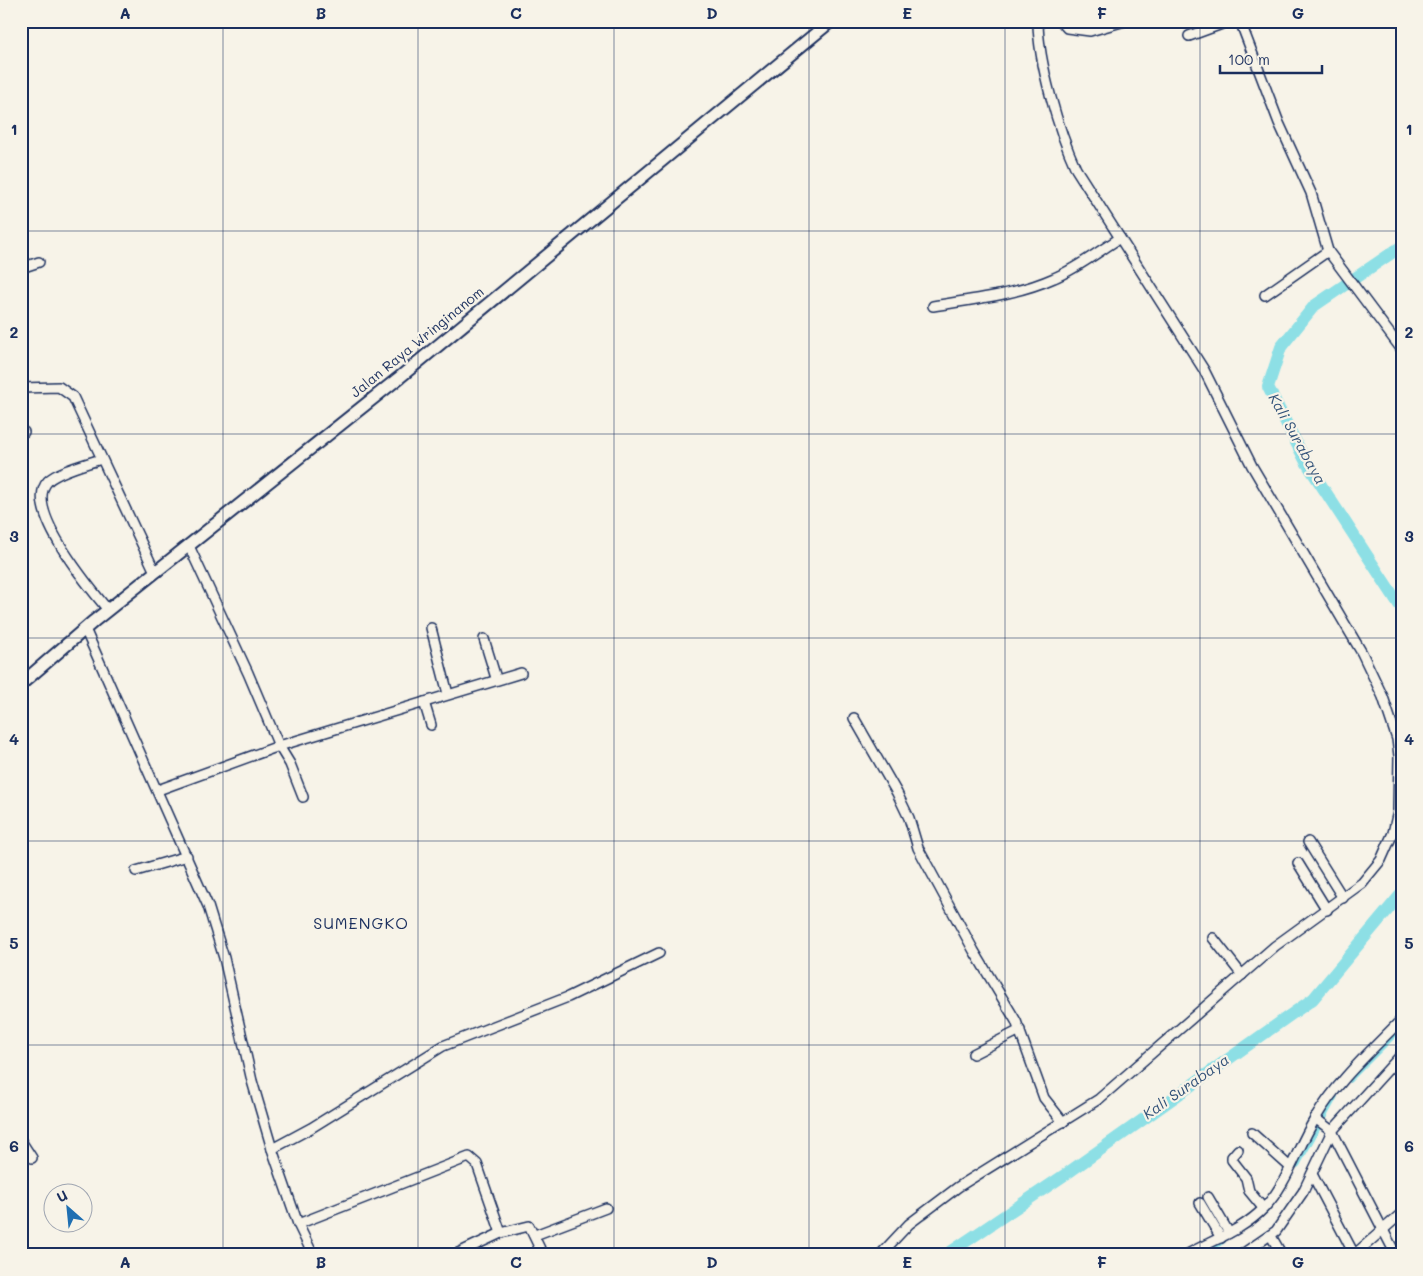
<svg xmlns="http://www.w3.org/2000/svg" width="1423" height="1276" viewBox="0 0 1423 1276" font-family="Mali,sans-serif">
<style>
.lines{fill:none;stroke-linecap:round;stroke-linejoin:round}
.canal{stroke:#8ddfe5;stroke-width:7}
.river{stroke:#8ddfe5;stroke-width:12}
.minor-casing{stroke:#1b2f5e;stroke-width:12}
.major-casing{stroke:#1b2f5e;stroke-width:15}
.minor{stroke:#f7f3e8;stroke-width:9}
.major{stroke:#f7f3e8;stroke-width:11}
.grid{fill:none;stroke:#1b2f5e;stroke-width:1;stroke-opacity:0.55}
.labels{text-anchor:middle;stroke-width:4.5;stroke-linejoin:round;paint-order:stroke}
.street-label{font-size:14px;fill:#1b2f5e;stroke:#f7f3e8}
.water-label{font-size:15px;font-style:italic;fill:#325279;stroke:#f7f3e8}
.quarter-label{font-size:16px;letter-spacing:1px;fill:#1b2f5e;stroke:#f7f3e8}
.neatline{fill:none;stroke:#1b2f5e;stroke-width:2}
.grid-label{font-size:16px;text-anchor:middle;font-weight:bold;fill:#1b2f5e}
</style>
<rect width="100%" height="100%" fill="#f7f3e8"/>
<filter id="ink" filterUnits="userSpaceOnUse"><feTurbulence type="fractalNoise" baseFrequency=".02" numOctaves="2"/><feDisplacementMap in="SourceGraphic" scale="10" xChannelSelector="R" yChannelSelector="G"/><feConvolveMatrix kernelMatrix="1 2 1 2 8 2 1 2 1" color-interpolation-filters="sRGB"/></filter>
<g filter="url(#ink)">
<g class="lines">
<g class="canal">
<path d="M1349,1079l53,-53"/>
<path d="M1297,1164l37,-67"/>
<path d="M1200,1255l23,-15"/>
</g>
<g class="river">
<path d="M1402,246l-88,60 -33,41 -13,40 38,75 96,147"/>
<path d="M946,1255l123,-83 244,-173 89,-106"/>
</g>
<defs>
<g id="minor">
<path d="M1061,21l6,7 23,3 35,-10"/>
<path d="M1240,21l39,102 32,70 17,58 74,99"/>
<path d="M1189,36l41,-15"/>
<path d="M21,268l18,-6"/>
<path d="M1265,295l63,-44"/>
<path d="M933,306c41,-7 83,-11 121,-28 24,-10 45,-27 66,-40"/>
<path d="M21,388l38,-1 14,10 82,175"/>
<path d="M21,432h3"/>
<path d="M101,459c-14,5 -43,12 -53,22 -26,27 43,108 60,129"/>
<path d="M189,546l59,127 31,73 242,-73"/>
<path d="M431,628l17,66"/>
<path d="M85,629l123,277 16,52 28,123 20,68 26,75 15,31"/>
<path d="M484,639l12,39"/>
<path d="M424,702l7,23"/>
<path d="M854,718l43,75 12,25 9,30 56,103 42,70 28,77 19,24"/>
<path d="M158,790l121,-44 11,18 13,33"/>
<path d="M1308,842l35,56"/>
<path d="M1298,863l29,47"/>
<path d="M136,871l51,-15"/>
<path d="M1213,938l29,37"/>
<path d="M973,1054l47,-24"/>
<path d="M1315,1118l17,13 64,124"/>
<path d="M1252,1133l38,34"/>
<path d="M21,1141l11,17"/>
<path d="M272,1149l39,-21 132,-82 125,-49 91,-44"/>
<path d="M1238,1150l-6,7v3l14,18 3,13 14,17"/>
<path d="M1312,1174l42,80"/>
<path d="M1208,1197l21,36"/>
<path d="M1200,1203l21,35"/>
<path d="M298,1224l171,-67 8,7 24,69"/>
<path d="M535,1235l71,-27"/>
<path d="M1271,1236l11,19"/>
<path d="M454,1255l47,-22 28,-7 14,29"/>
<path d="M880,1255l29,-31 49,-37 141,-88 176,-153 87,-63 19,-23 12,-27 5,-22 1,-55 -2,-17 -14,-42 -21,-44 -110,-187 -48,-96 -128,-201c-17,-37 -38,-107 -38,-148"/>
<path d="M1186,1255c27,-15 57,-25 78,-47 24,-25 33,-60 51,-89 21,-37 57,-69 87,-100"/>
<path d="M1241,1255l35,-24 27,-39 29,-61 70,-77"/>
<path d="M1354,1255l48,-42"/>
</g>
<path id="major" d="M21,684l73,-63 306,-244 431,-356"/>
</defs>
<use href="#minor" class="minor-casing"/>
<use href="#major" class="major-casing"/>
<use href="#minor" class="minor"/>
<use href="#major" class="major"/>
</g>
</g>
<path class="grid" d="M223,21v1234M418,21v1234M614,21v1234M809,21v1234M1005,21v1234M1200,21v1234M21,231h1381M21,434h1381M21,638h1381M21,841h1381M21,1045h1381"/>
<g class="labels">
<g class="street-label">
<text transform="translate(417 342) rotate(-39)" y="5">Jalan Raya Wringinanom</text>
</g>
<g class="water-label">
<text transform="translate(1297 439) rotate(61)" y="5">Kali Surabaya</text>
<text transform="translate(1186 1087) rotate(-35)" y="5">Kali Surabaya</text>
</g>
<g class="quarter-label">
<text x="361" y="929">SUMENGKO</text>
</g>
</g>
<rect width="1423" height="1276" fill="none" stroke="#f7f3e8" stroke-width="55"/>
<g transform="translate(68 1208) rotate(333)"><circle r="24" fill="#f7f3e8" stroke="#9fa5b1"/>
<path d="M0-4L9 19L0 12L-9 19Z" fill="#1f6fb2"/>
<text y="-8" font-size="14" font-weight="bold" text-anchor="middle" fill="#1b2f5e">U</text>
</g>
<path d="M1220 65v8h102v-8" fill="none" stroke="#1b2f5e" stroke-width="2.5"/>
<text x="1228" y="65" font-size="15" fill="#1b2f5e" stroke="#f7f3e8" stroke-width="4" paint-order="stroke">100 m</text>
<rect x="28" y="28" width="1368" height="1220" class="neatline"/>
<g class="grid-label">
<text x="125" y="19">A</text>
<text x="321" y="19">B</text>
<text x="516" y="19">C</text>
<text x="712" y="19">D</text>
<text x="907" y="19">E</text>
<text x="1102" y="19">F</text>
<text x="1298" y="19">G</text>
<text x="14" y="135">1</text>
<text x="1409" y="135">1</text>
<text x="14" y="338">2</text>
<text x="1409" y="338">2</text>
<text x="14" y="542">3</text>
<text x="1409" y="542">3</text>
<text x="14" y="745">4</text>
<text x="1409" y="745">4</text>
<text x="14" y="949">5</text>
<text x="1409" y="949">5</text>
<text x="14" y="1152">6</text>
<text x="1409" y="1152">6</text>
<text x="125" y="1268">A</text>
<text x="321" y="1268">B</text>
<text x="516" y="1268">C</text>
<text x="712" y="1268">D</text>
<text x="907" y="1268">E</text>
<text x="1102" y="1268">F</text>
<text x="1298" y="1268">G</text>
</g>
</svg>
